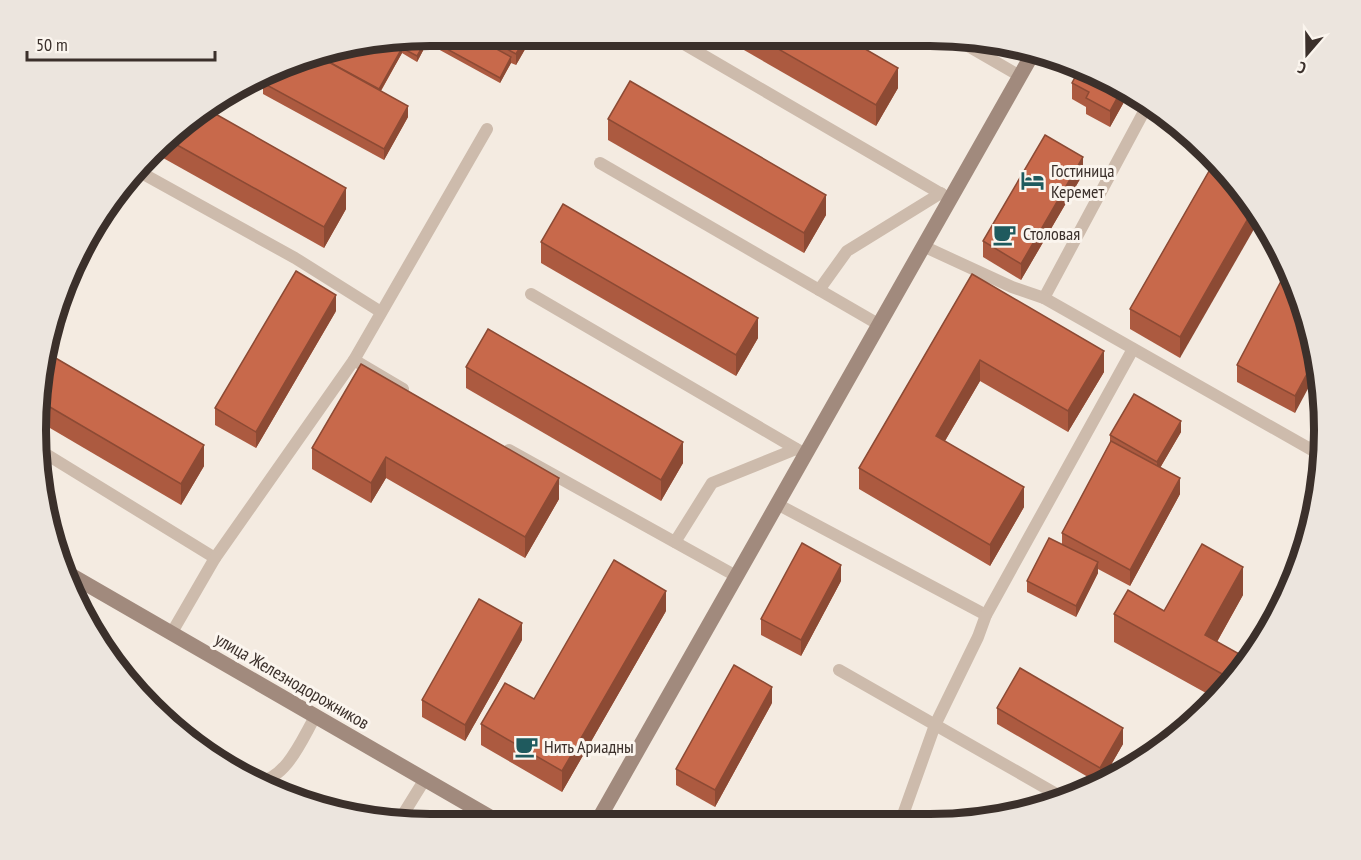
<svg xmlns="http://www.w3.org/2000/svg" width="1361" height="860" viewBox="0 0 1361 860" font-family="'PT Sans Narrow',sans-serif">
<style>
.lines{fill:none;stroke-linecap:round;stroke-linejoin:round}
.lane{stroke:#cdbbac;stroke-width:12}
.secondary{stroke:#a18a7d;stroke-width:15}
.wall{fill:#ac5a40}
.shaded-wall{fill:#8c4a34}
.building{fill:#c8694b;stroke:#8c4a34;stroke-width:1.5}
.labels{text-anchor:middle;stroke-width:6;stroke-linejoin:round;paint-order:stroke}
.poi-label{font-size:18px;fill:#3b302b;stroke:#fbf5ee;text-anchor:start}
.street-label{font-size:18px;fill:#3b302b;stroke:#fbf5ee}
.rim{fill:none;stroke:#3b302b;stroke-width:8}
</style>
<rect width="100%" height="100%" fill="#f4ebe1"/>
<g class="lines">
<g class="lane">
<path d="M672,37l278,162"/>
<path d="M956,39l64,37"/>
<path d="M600,163l278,161"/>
<path d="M138,171l157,87 86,54"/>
<path d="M923,246l89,41 32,11 104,-194"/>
<path d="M819,290l28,-39 94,-58"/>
<path d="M531,294l274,160"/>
<path d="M1044,298l268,152 11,-22"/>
<path d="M354,360l133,-231"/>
<path d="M509,450l227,126"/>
<path d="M41,451l174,107"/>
<path d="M777,504l209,111"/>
<path d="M675,542l37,-59 84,-34"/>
<path d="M171,634l44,-76 139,-198 49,29"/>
<path d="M839,670l226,129"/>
<path d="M258,782c29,-4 44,-43 57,-65"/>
<path d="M399,821l26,-42"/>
<path d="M900,823l35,-98 43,-88 8,-22 147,-266"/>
</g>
<g class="secondary">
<path d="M69,574l428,247"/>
<path d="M597,822l436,-769"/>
</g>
</g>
<g class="wall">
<path d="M430,36l102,1 -16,28 -5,-2 -11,20 -73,-40 -10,19 -15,-9 -21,38 27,26 -24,43 -121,-66v-11z"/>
<path d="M723,38l125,1 50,49 -22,38z"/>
<path d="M1072,83l57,10 -19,34 -24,-13v-7l-14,-8z"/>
<path d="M205,108l141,101 -22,39 -168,-94z"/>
<path d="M608,119l218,96 -22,38 -196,-113z"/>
<path d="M1216,159l-36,199 -50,-29v-20z"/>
<path d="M1083,174l-62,106 -38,-23v-16z"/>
<path d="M541,242l217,96 -22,38 -195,-113z"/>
<path d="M972,274l132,98 -36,60 -88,-51 -35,60 79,66 -34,59 -131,-77v-21z"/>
<path d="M1304,304l-9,109 -58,-31v-17z"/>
<path d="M336,311l-80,137 -41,-23v-17z"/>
<path d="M47,353l157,113 -23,39 -143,-84 -1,-16z"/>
<path d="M361,364l198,135 -34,59 -139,-80 -15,25 -59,-34v-21z"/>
<path d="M466,367l217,96 -22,38 -195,-113z"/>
<path d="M1181,432l-21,36 20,26 -50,92 -32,-17v4l-22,44 -49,-25v-11l35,-37v-11l48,-90v-8z"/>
<path d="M841,581l-40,75 -40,-21v-16z"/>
<path d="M1243,595l-26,47 26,28 -28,28 -101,-56v-28l50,-3z"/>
<path d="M666,611l-104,181 -81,-47v-21l53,-25z"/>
<path d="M522,640l-57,101 -43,-24v-17z"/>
<path d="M772,703l-57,104 -39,-22v-16z"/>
<path d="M997,708l126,36 -23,40 -103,-60z"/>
</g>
<g class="shaded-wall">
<path d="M526,37h6l-16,28v-11z"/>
<path d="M427,38v5l-10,19v-6z"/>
<path d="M402,48v5l-26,46v-5z"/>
<path d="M511,57v6l-11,20v-5z"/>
<path d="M898,68v20l-22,38v-21z"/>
<path d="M1122,89l7,4 -19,34v-16z"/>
<path d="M408,106v11l-24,43v-11z"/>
<path d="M1083,157v17l-62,106v-16z"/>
<path d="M346,188v21l-22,39v-21z"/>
<path d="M826,195v20l-22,38v-20z"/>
<path d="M1254,208l7,9 -81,141v-21z"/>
<path d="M336,295v16l-80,137v-16z"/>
<path d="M758,318v20l-22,38v-21z"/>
<path d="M1104,351v21l-36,60v-21z"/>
<path d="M1316,357l3,11 -24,45v-17z"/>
<path d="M980,360v21l-44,75v-20z"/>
<path d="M1181,421v11l-24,41v-11z"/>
<path d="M683,442v21l-22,38v-21z"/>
<path d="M204,445v21l-23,39v-21z"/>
<path d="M386,457v21l-15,25v-20z"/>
<path d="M559,478v21l-34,59v-21z"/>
<path d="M1180,478v16l-50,92v-16z"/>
<path d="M1024,487v20l-34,59v-21z"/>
<path d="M1098,562v11l-22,44v-11z"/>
<path d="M841,565v16l-40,75v-16z"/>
<path d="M1243,567v28l-38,68v-28z"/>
<path d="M666,591v20l-104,181v-21z"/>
<path d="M522,623v17l-57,101v-16z"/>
<path d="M772,687v16l-57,104v-17z"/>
<path d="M175,716v10l-4,-4z"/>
<path d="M1123,728v16l-23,40v-16z"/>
</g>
<g class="building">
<path d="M430,36h43l38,21 -11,21 -73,-40 -10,18 -15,-8 -23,41 -63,-34z"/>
<path d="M483,36l43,1 -10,17z"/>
<path d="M759,38l89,1 50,29 -22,37z"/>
<path d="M316,55l92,51 -24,43 -121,-66 5,-8 36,-18z"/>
<path d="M1081,66l41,23 -12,22 -24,-13 3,-6 -17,-9z"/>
<path d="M630,81l196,114 -22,38 -196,-114z"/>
<path d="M205,108l141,80 -22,39 -154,-86z"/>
<path d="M1045,135l38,22 -62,107 -38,-23z"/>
<path d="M1216,159l11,11 27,38 -74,129 -50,-28z"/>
<path d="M563,204l195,114 -22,37 -195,-113z"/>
<path d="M1288,268l16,36 12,53 -21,39 -58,-31z"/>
<path d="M296,271l40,24 -80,137 -41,-24z"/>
<path d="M972,274l132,77 -36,60 -88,-51 -44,76 88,51 -34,58 -131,-77z"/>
<path d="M488,329l195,113 -22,38 -195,-113z"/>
<path d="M47,353l157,92 -23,39 -143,-84z"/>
<path d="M361,364l198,114 -34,59 -139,-80 -15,26 -59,-35z"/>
<path d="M1134,394l47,27 -24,41 -47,-27z"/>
<path d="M1111,441l69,37 -50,92 -68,-37z"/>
<path d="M1049,538l49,24 -22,44 -49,-25z"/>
<path d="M802,543l39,22 -40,75 -40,-21z"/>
<path d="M1202,544l41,23 -38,68 45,25 -7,10 -10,10 -119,-66 14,-24 36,21z"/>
<path d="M614,560l52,31 -104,180 -81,-47 24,-41 29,16z"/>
<path d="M479,599l43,24 -57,102 -43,-25z"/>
<path d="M734,665l38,22 -57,103 -39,-21z"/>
<path d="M1020,668l103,60 -23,40 -103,-60z"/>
<path d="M154,704l21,12 -4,6z"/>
</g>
<defs>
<symbol id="hotel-bare" viewBox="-9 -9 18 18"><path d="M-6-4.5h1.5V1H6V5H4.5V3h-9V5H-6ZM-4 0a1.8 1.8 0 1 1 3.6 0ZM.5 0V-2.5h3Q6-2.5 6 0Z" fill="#1f5a5e" stroke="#fbf5ee" stroke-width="2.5" paint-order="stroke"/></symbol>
<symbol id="cafe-bare" viewBox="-9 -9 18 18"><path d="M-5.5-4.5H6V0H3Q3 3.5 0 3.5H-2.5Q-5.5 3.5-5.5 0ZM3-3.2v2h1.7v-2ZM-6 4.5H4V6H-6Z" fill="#1f5a5e" stroke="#fbf5ee" stroke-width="2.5" paint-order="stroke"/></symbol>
</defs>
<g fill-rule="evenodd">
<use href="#hotel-bare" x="1016" y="164" width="33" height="33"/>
<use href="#cafe-bare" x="988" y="218" width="33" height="33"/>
<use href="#cafe-bare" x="510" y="730" width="33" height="33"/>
</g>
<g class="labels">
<g class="poi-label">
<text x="1051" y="177">Гостиница<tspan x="1051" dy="21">Керемет</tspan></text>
<text x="1023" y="240">Столовая</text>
<text x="544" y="753">Нить Ариадны</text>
</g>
<g class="street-label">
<text transform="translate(292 681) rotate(30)" y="6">улица Железнодорожников</text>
</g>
</g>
<path d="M0 0H1361V860H0ZM430 46H930A384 384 0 0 1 1314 430V430A384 384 0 0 1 930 814H430A384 384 0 0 1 46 430V430A384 384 0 0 1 430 46Z" fill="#ece5de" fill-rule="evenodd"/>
<path class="rim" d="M430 46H930A384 384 0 0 1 1314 430V430A384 384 0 0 1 930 814H430A384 384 0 0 1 46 430V430A384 384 0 0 1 430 46Z"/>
<g transform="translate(1307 54) rotate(200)" stroke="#fbf5ee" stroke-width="4.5" paint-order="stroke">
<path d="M0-4.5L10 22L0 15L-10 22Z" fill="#3b302b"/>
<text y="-9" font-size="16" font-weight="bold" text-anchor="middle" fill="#3b302b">С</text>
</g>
<path d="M27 51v9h188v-9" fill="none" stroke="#3b302b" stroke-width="3"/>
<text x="36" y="51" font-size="18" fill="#3b302b" stroke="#fbf5ee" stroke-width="4.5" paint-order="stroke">50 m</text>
</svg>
